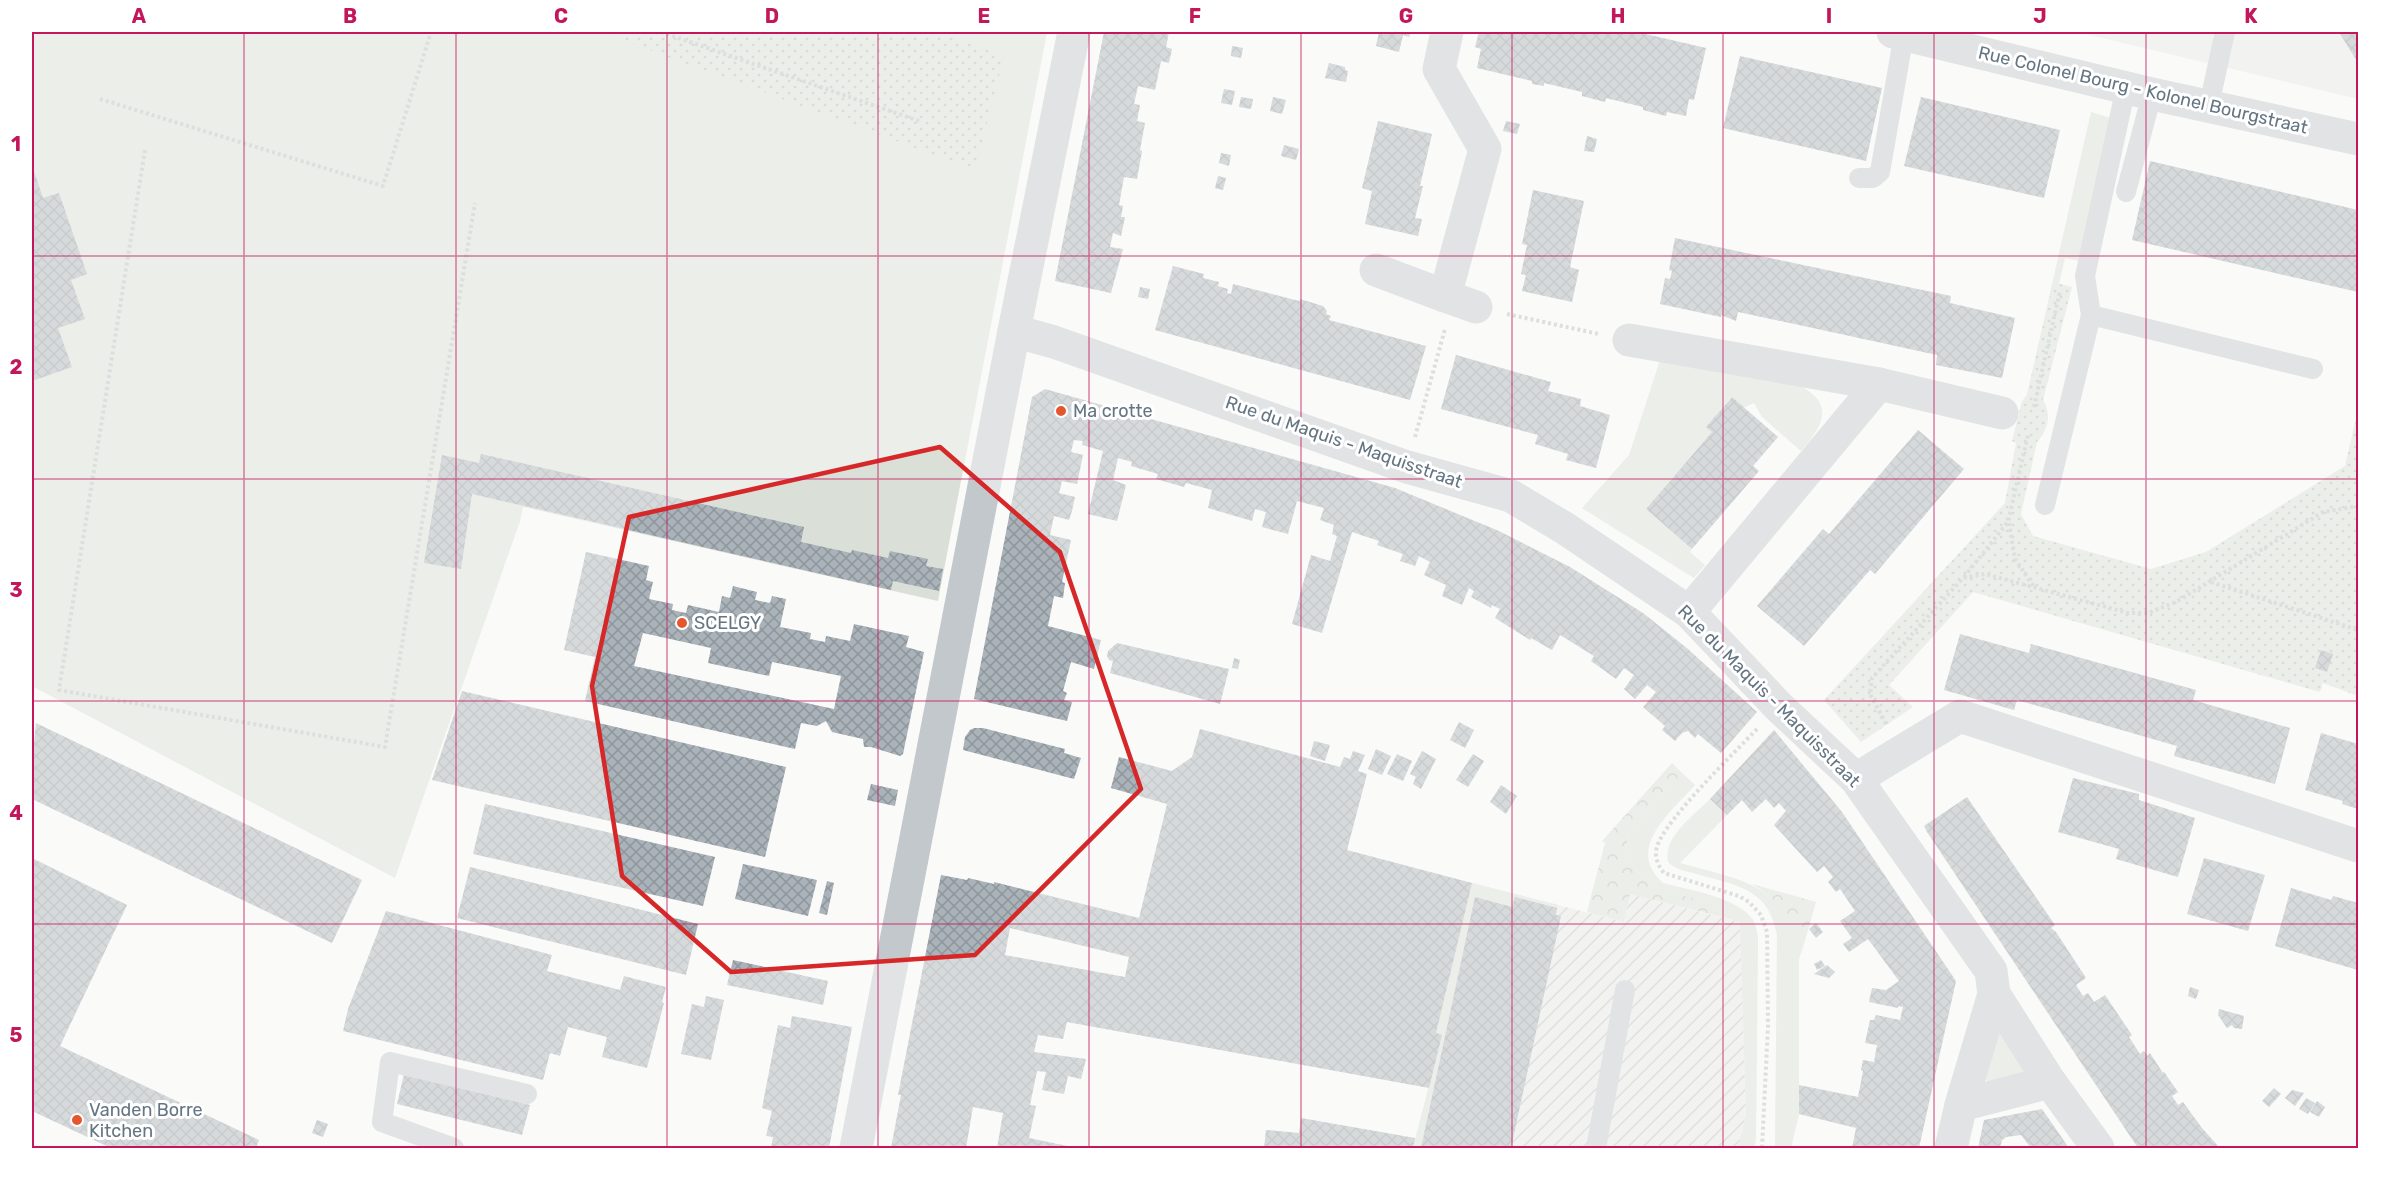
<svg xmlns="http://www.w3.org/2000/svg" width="2390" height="1180" viewBox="0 0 2390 1180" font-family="Rubik,sans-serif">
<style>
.built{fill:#e8e9e9}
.industrial{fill:url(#industrial-furrows)}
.green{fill:#dadfd7}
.forest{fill:url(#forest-crowns)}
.park{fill:url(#park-dots)}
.building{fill:url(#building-cross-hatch);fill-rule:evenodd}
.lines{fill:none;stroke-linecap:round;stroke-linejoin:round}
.path{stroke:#bbbfc2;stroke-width:4;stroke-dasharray:3 3;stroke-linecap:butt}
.lane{stroke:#c3c8cc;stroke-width:20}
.street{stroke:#c3c8cc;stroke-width:33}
.marked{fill:none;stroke:#d62828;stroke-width:4.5;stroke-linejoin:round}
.grid{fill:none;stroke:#c2185b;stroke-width:1.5;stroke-opacity:0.55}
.poi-dot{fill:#e4572e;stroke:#fff;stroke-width:2}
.labels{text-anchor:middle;stroke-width:6;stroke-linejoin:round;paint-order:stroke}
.street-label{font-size:18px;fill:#657683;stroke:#fff}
.poi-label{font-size:18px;fill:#657683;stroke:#fff;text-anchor:start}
.neatline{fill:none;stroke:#c2185b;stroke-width:2}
.grid-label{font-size:20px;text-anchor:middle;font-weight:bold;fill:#c2185b}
</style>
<defs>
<pattern id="industrial-furrows" width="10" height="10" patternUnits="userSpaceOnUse" patternTransform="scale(1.5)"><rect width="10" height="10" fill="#e8e9e9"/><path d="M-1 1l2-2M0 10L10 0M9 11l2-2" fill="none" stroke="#c0c1c2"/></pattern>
<pattern id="forest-crowns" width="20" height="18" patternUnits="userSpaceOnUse" patternTransform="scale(1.5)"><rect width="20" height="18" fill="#dadfd7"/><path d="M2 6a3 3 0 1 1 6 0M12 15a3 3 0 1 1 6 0" fill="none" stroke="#b4b9b4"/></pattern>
<pattern id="park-dots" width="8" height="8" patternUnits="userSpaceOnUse" patternTransform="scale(1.5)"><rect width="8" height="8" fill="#dadfd7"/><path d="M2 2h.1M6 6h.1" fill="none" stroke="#b4b9b4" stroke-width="1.8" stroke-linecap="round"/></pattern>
<pattern id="building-cross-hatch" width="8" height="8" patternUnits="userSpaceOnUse" patternTransform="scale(1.5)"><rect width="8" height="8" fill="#aab3b9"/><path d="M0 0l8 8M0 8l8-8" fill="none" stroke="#8e969c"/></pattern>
</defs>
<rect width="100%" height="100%" fill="#fafaf8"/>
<path class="built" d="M2077,32h281v67z"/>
<path class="industrial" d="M1472,883l152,39 6,-28 110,28 6,193 -8,33h-325l29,-113 -6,-2z"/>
<g class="green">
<path d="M32,32h1015l-109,569 -415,-94 -3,14 -125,357 -363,-192z"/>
<path d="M2091,112l20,6 -32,143 -14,-3 -32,138 -6,-1z"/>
<path d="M1661,357l139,29c36,18 22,41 1,65l-39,-34 -8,-14 -11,5 -12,-11 -24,30 5,5 -66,77 46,40 -2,3 15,13 -11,13 -112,-70 47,-53z"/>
<path d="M1682,773l13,12c-24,27 -71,64 -32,98 25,7 75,14 90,37 3,5 4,12 5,18l-2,201 -2,9h-16l8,-33 -6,-193 -14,-4 -11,-13 -66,-20 -15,-18 -8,-17 2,-15z"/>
<path d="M1710,799l17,16 -47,48c60,17 95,18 124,81l-5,15v155l-8,34h-16l2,-213c-8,-48 -43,-50 -84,-62 -9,-2 -18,-4 -25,-11 -5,-26 26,-46 42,-63z"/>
<path d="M1472,883l86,22 -1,3 -42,-11 -3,10 -37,-9 -54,250h-8l29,-113 -6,-2z"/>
<path d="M2008,1029l19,42 -8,4 -32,6 -9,-14 7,-31z"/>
</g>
<g class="forest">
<path d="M1672,763l10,10 -54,62 -2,15 8,17 15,18 66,20 11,13 -96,-24 -6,28 -37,-10 18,-69 -3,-2z"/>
<path d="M1752,884l64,18 -12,42c-12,-25 -28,-46 -52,-60z"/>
</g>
<g class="park">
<path d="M600,32h336l68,24 -29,114z"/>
<path d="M2053,282l19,5 -29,113c9,15 5,29 -6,42l-16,72 12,22 118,33 55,-17 139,-86 13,-56v286l-35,-13 -3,9 -347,-100 -84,93 24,22 -52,35 -37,-42 181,-197 11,-60 -4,-2 10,-40 5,-6z"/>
</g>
<g class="building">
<path d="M1104,32h65l-3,15 6,2 -3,14 -8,-2 -6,29 -17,-4 -4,18 6,1 -3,16 8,2 -5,27 2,1 -5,28 -13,-2 -5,28 4,1 -2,11h4l-4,19 -8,-3 -3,14 13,2 -12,44 -56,-12z"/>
<path d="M1379,32h32l-2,5 -6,-2 -4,17 -23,-6z"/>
<path d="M1479,32h158l69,16 -12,52 -5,-1 -3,17 -19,-4 -1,4 -23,-6v-3l-37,-9 -1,4 -23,-6v-4l-38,-9v3l-12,-2v-3l-55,-13 4,-19 -6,-2z"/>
<path d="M2339,32h19v31z"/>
<path d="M1232,46l11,2 -2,10 -10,-2z"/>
<path d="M1740,56l142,32 -16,73 -143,-33z"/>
<path d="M1329,63l16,4v3l3,1 -2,11 -21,-4z"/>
<path d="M1224,89l11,2 -3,14 -11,-2z"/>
<path d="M1241,97l12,2 -2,10 -12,-2z"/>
<path d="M1273,97l13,3 -4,14 -12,-3z"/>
<path d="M1921,97l139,33 -16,68 -140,-32z"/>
<path d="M1378,121l54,13 -12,52h3l-8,32 7,1 -4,17 -53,-12 7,-33 -10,-3z"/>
<path d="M1506,121l14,3 -3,10 -14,-3z"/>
<path d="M1587,136l10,3 -3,13 -10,-1z"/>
<path d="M1284,145l15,4 -3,11 -15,-4z"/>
<path d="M1221,153l10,2 -2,11 -10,-3z"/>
<path d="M2150,161l208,49v82l-226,-52z"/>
<path d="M32,165l11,33 16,-5 28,81 -16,6 14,39 -27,9 14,39 -40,14z"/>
<path d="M1218,176l8,2 -3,12 -8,-2z"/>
<path d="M1533,190l51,11 -14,66 9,3 -7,32 -50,-11 4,-16 -5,-1 6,-29 -5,-1z"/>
<path d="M1675,238l276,58 -1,7 65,15 -13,60 -66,-13 1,-10 -101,-22 -98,-21 -2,9 -15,-6v2l-61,-13 5,-26 5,1 2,-8 -3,-1z"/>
<path d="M1173,266l31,8 -1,4 16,4 -1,4 10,3 -1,4 4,1 2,-10 66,17 1,-2 23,7 4,5 -1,3 5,2 -2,4 97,26 -16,54 -255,-70z"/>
<path d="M1140,287l10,2 -2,10 -10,-2z"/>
<path d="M1456,355l95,27 -3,9 33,8 -1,7 30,9 -14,53 -30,-8 2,-6 -33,-10 3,-9 -97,-26z"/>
<path d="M1045,389l350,99 104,43 71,36 73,46 45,36 69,63 -36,41 -23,-19 -3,4 -7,-7 -6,2 -7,8 -13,-11 3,-4 -22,-19 13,-15 -9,-7 -12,14 -11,-10 10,-14 -10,-7 -8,11 -25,-18 3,-5 -34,-21 -8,15 -21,-12 -1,2 -35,-22 5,-9 -8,-4 -1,3 -20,-11 3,-6 -5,-3 -7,17 -20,-9 4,-11 -22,-10 6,-13 -11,-6 -4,10 -15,-5 3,-7 -26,-9 2,-4 -27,-9 -30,101 -30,-9 19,-69 19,6 7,-25 -5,-2 2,-9 -14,-5 4,-12 -27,-7 -9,33 -26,-7 4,-15 -11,-3 -3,12 -44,-13 4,-18 -26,-7 -2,4 -28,-8 2,-5 -27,-8 1,-4 -14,-4 -5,22 13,5 -9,36 -29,-7 15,-63 -21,-6 1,-4 -9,-1 -3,12 12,3 -6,29 -15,-3 -3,12 16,4 -3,14 -3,9 -15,-4 -4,19 21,5 -9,42 3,1 -2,15 -9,-2 -6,30 53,14 -7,29 -23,-7 -8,29 4,2 -3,7 8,2 -5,19 -93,-22 58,-302z"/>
<path d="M1732,397l46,40 -25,29 6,5 -67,78 -46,-40 66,-77 -6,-5z"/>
<path d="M1918,430l46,39 -89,105 -5,-4 -66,76 -47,-40 66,-77 6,5z"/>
<path d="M481,454l323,73 -3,15 50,11 1,-3 36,8 2,-7 38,8 -2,7 17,3 -4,22 -46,-10 -2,9 -419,-96 -11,75 -37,-6 18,-108 37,8z"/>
<path d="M586,552l63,14 -3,14 7,2 -4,17 24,5 -1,6 14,3 2,-8 31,7 3,-16 8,2 3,-12 24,6 -2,8 15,3 2,-7 14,3 -6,28 31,6 -1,6 15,3 1,-6 24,5 4,-17 55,12 -3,11 18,5 -21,102 -3,2 -29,-9h-7l-1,-8 -31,-7 -6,-11 -9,5 -16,-3 -6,26 -210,-48 10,-44 -31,-7zM643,633l68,15 -3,15 61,13 3,-14 69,14 -7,33 -200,-43z"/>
<path d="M1960,634l69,19 2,-9 165,46 -3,10 97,28 -15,56 -101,-28 3,-10 -160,-46 -3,10 -70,-20z"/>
<path d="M1117,643l112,26 -9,35 -110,-31 3,-12 -4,-1 -2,-4 1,-5z"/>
<path d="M2321,650l12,4 -6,18 -12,-4z"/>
<path d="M1234,658l6,2 -2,9 -6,-1z"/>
<path d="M462,691l324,76 -21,90 -333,-77z"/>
<path d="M1459,722l15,8 -9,18 -15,-8z"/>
<path d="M36,723l326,157 -30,63 -300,-144v-36z"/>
<path d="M983,728l82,21 -1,4 17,5 -7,21 -111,-29 2,-13 5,-7 4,-2z"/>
<path d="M1200,729l140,38 4,-10 6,2 3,-8 12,4 -7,16 9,3 -20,76 125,33 -36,150 6,2 -13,53 -362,-66 -4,17 -25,-4 -4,17 52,7 -5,20 -13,-3 -4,18 -22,-4 4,-18 -9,-1 -7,34 6,1 -7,32 48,10h-80l6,-35 -30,-6 -7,41h-75l10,-53h-3l43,-220 26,5 1,-2 26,6v-2l145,36 28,-114 -56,-16 8,-31 53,14 20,-14zM1010,928l119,29 -4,20 -120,-22z"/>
<path d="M1774,730l68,82 114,169 -37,167h-67l4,-20 -57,-14v-29l59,12 5,-26 -2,-1 2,-10 11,2 3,-17 -12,-2 5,-23h4l2,-5 24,5 3,-13 -5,-1v2l-29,-6 3,-14 14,2 13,-9 -31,-42 -19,13 -6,-8 9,-6 -12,-17 15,-10 -15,-22 -4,3 -8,-10 5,-5 -9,-11 -7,6 -43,-47 12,-14 -7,-8 -5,5 -8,-9 -14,13 -10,-12 -15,15 -17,-16z"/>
<path d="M2321,733l37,11v65l-16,-5 1,-3 -38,-11z"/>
<path d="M1314,741l16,4 -5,16 -15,-5z"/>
<path d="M1376,749l15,7 -9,19 -14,-6z"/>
<path d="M1422,751l14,8 -15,30 -8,-5 3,-7 -6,-3z"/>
<path d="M1397,754l15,7 -9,20 -16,-7z"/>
<path d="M1473,754l11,7 -16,26 -12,-7z"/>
<path d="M2073,778l66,16v6l56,18 -17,59 -62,-18 3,-10 -61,-17z"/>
<path d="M871,784l27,6 -3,16 -28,-6z"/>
<path d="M1501,785l16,11 -11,18 -16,-12z"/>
<path d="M1967,797l88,128 -4,3 5,4 30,46 -10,7 7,11 5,-3 6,9 11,-7 27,40 -3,2 11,17 4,-3 3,5 3,-3 13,20 1,-1 14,20 -6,4 6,9 5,-3 19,26 16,18 -2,2h-78l-211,-316 -3,-6z"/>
<path d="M485,804l230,53 -12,49 -230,-52z"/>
<path d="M32,858l95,47 -67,141 199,94 -3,8h-145l-79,-37z"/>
<path d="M2204,858l61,17 -17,56 -61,-17z"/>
<path d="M743,864l74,16 -9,36 -73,-17z"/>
<path d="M470,867l228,57 -12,51 -229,-57z"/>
<path d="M827,881l7,2 -7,32 -8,-2z"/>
<path d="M2291,888l40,12 2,-4 25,7v67l-83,-24z"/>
<path d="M1475,897l37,10 3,-10 42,11 -1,7 5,1 -50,232h-90z"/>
<path d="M386,911l166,44 -5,16 73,19 4,-14 42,11 -4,15 2,1 -17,65 -45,-11 5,-20 -39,-10 -8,29 -10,-3 -7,27 -200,-49 5,-22z"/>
<path d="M1816,923l7,9 -7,6 -7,-9z"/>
<path d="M733,960l95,21 -5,24 -96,-20z"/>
<path d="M1821,960l4,6 -8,4 -3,-6z"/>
<path d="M1827,965l8,7 -6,6 -15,-4z"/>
<path d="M2190,987l9,3 -3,9 -8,-3z"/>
<path d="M706,996l18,4 -13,60 -30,-6 11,-50 12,3z"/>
<path d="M2219,1009l25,7 -2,13 -8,-1 -2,-3 -5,3 -9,-13z"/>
<path d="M792,1016l60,11 -23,121h-58l2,-11 -7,-1 6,-25 -10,-3 16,-83 12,3z"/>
<path d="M404,1074l126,31 -8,30 -125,-31z"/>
<path d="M2274,1088l7,6 -12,13 -7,-6z"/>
<path d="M2292,1090l12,3 -9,13 -10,-8z"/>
<path d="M2306,1098l9,5 -7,11 -9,-5z"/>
<path d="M2317,1101l8,6 -6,10 -9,-5z"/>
<path d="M2042,1109l27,39h-38l-10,-13 -15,2 -4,3 -2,8h-22l6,-28z"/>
<path d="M1301,1118l114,20 -2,10h-149l2,-18 33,3z"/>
<path d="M317,1120l11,4 -5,13 -11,-4z"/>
</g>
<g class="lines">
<g class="path">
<path d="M661,32l258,89"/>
<path d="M100,99l283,87 48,-154"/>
<path d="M145,150l-86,540 326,57 90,-544"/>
<path d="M1507,314l92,20"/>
<path d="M2034,407l26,-116"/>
<path d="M1415,437l30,-108"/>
<path d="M2009,523l6,36 19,28"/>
<path d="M1964,577l44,-55 20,-87"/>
<path d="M2211,582l147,48"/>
<path d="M1886,724l-16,-30 2,-16 91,-100 22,-4 143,39h20l28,-11 147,-90 35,-6"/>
<path d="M1757,729c-21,22 -94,93 -100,118 -3,9 1,19 7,26l75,23 10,6 12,13 6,17 1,94 -6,122"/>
</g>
<g class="lane">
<path d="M2209,105l16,-73"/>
<path d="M1859,178h14l7,-6 24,-138"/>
<path d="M2126,192l26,-98"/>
<path d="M2091,315l222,54"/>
<path d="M2045,505l46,-190 -6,-39 41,-189"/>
<path d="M454,1148l-72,-26 8,-60 137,32"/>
<path d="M1596,1148l29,-158"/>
</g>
<g class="street">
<path d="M1447,32l-8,37 46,80 -40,147 31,11"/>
<path d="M1893,32l259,62 206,45"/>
<path d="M1376,270l69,26"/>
<path d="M1014,331l40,11 353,125 104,29 55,33 123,83 89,94 78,73 135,192 3,23 56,88 48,66"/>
<path d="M1629,340l250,44"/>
<path d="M1689,612l190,-228 123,29"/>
<path d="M1856,779l104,-63 398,130"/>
<path d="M1961,1105l89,-23"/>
<path d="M856,1148l158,-817 60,-299"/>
<path d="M1951,1148l10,-43 33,-111"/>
</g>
</g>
<path d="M0 0H2390V1180H0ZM940,447l120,105 81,237 -166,166 -244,17 -109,-96 -30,-190 37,-169z" fill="#fafaf8" fill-opacity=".55" fill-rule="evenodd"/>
<path class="marked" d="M940,447l120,105 81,237 -166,166 -244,17 -109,-96 -30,-190 37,-169z"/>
<path class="grid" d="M244,32v1116M456,32v1116M667,32v1116M878,32v1116M1089,32v1116M1301,32v1116M1512,32v1116M1723,32v1116M1934,32v1116M2146,32v1116M32,256h2326M32,479h2326M32,701h2326M32,924h2326"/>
<g class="poi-dot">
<circle cx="1061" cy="411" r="6"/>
<circle cx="682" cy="623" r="6"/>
<circle cx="77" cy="1120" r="6"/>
</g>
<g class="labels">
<g class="street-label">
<text transform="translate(2143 90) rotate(13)" y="6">Rue Colonel Bourg - Kolonel Bourgstraat</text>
<text transform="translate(1344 442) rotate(19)" y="6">Rue du Maquis - Maquisstraat</text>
<text transform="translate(1769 696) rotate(45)" y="6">Rue du Maquis - Maquisstraat</text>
</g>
<g class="poi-label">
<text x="1073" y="417">Ma crotte</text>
<text x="694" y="629">SCELGY</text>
<text x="89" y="1116">Vanden Borre<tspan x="89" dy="21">Kitchen</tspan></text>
</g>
</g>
<rect width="2390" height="1180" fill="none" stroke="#ffffff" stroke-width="66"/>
<rect x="33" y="33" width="2324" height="1114" class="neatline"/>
<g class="grid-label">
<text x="139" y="23">A</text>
<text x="350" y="23">B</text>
<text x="561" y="23">C</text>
<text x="772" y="23">D</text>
<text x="984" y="23">E</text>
<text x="1195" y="23">F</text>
<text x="1406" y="23">G</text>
<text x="1618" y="23">H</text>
<text x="1829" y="23">I</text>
<text x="2040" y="23">J</text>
<text x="2251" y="23">K</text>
<text x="16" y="151">1</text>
<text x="16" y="374">2</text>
<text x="16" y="597">3</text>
<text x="16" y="820">4</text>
<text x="16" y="1042">5</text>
</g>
</svg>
